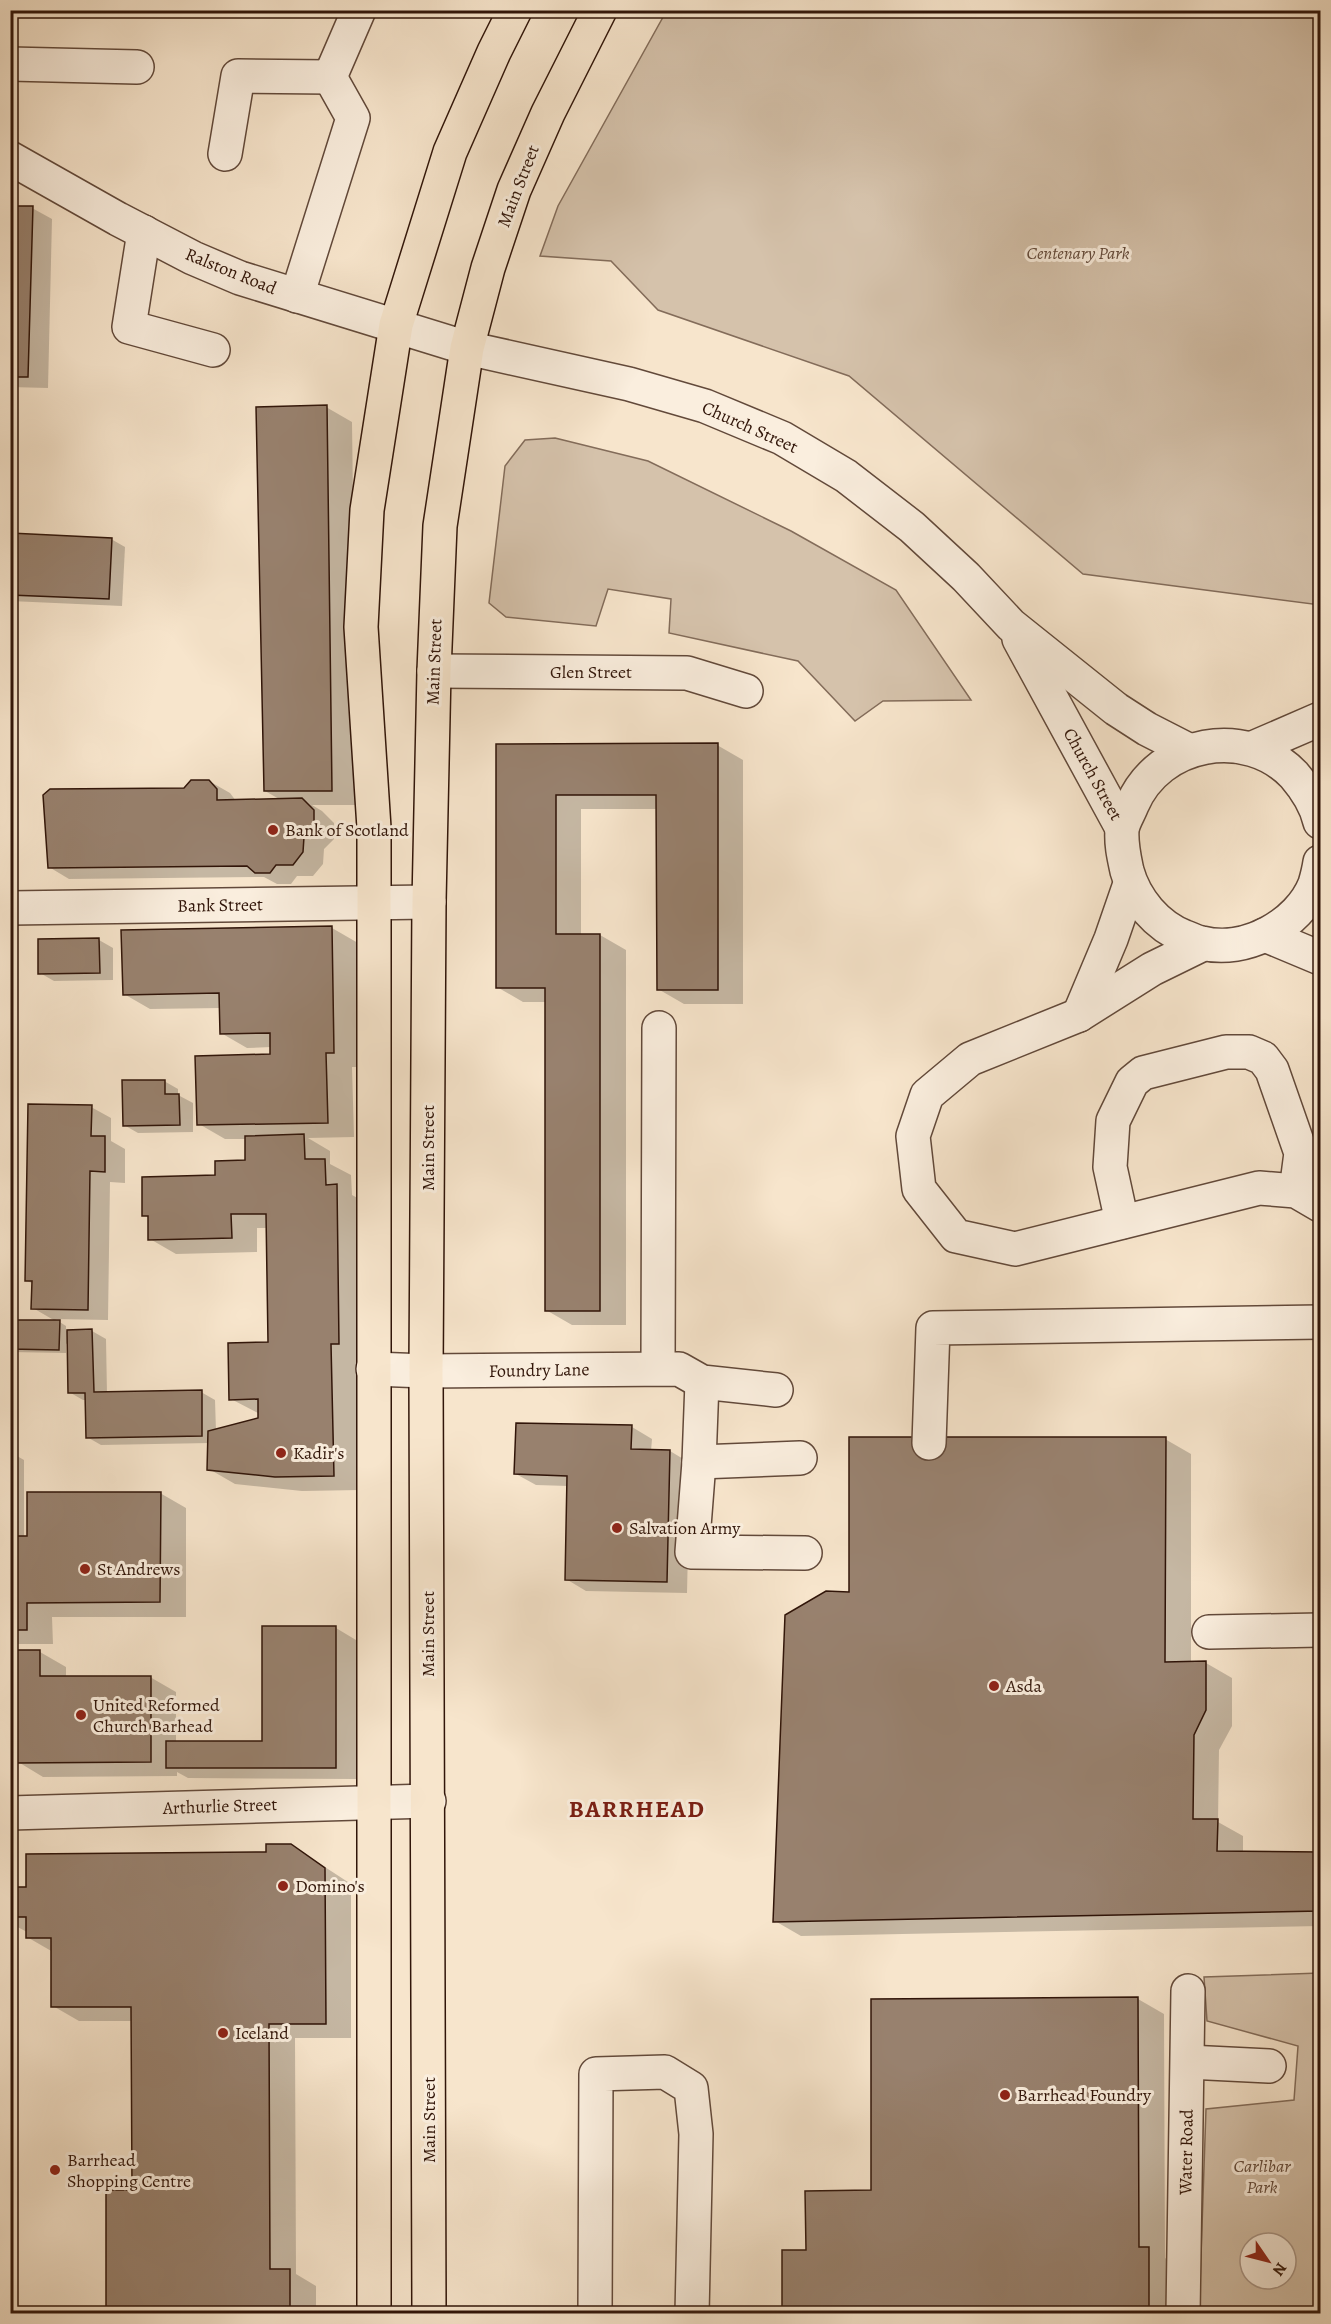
<svg xmlns="http://www.w3.org/2000/svg" width="1331" height="2324" viewBox="0 0 1331 2324" font-family="Alegreya,serif">
<style>
.green{fill:#d5c2ab;stroke:#836c5a;stroke-width:1.5;fill-rule:evenodd}
.shadow{fill:#0003}
.building{fill:#98816e;stroke:#311509;stroke-width:1.5}
.lines{fill:none;stroke-linecap:round;stroke-linejoin:round}
.minor-casing{stroke:#62493a;stroke-width:36}
.major-casing{stroke:#311509;stroke-width:36}
.minor{stroke:#faeede;stroke-width:33}
.major{stroke:#f7e5cc;stroke-width:33}
.poi-dot{fill:#8f2418;stroke:#faeede;stroke-width:2}
.labels{text-anchor:middle;stroke-width:6;stroke-linejoin:round;paint-order:stroke}
.street-label{font-size:18px;fill:#311509;stroke:#faeede}
.park-label{font-size:18px;font-style:italic;fill:#62493a;stroke:#faeede}
.poi-label{font-size:18px;fill:#311509;stroke:#faeede;text-anchor:start}
.district-label{font-size:24px;font-weight:bold;letter-spacing:1.5px;fill:#7a1f14;stroke:#faeede}
</style>
<rect width="100%" height="100%" fill="#f7e5cc"/>
<filter id="stains"><feTurbulence type="fractalNoise" baseFrequency=".00333" numOctaves="4"/><feColorMatrix values="0 0 0 0 .2 0 0 0 0 .09 0 0 0 0 .02 0 0 0 .5 -.17"/></filter>
<radialGradient id="worn" r=".72"><stop offset=".6" stop-color="#630" stop-opacity="0"/><stop offset="1" stop-color="#630" stop-opacity=".3"/></radialGradient>
<g class="green">
<path d="M667,10l653,1v594l-237,-31 -234,-198 -191,-66 -47,-49 -71,-5 18,-50z"/>
<path d="M555,438l93,23 143,70 105,59 75,110 -88,1 -28,20 -57,-60 -129,-28 2,-34 -63,-10 -12,37 -90,-9 -17,-14 16,-137 20,-26z"/>
<path d="M1320,1973v340l-121,1 7,-205 88,-9 4,-54 -91,-25 -3,-44zM1250,2243h36v36h-36z"/>
</g>
<g class="shadow">
<path d="M10,207l22,1 20,11 -4,169 -38,-1z"/>
<path d="M326,407l26,15 5,383h-45l10,6 12,12v16l-10,10 -1,15 -10,12h-16l-6,8h-14l-13,-7 -195,2 -20,-12 136,-77 24,-9 21,12 6,8 45,-1 -16,-9z"/>
<path d="M10,535l101,4 14,8 -3,59 -112,-5z"/>
<path d="M498,745h219l26,15v244h-59l-26,-15v-180h-77v126h19l26,15v375h-54l-26,-15v-308h-23l-26,-15z"/>
<path d="M332,928l26,15 2,124h-8l2,70 -46,1 22,13v13l21,11 1,20 11,6 2,157 -8,1 3,131 -58,1 -67,-7 -26,-15 1,-26 -109,2 -14,-8v-37h-4l-14,-8 -1,-49 -2,1v9l-56,-1v-31l47,1 -24,-14 1,-24 -7,-3 64,-174 20,11v23l14,8v34l-15,-1 -2,138 -53,-1 11,7v5h26l14,8 1,55 94,-2 14,8 1,31 44,-12v-5l-29,-15 39,-56 -2,-115h-11v24l-81,2 -26,-15v-21l-6,-3 103,-53 -1,-23h-21l-26,-15 73,-68 -1,-9 -24,1 -26,-15v-25l-71,1 -26,-15z"/>
<path d="M99,940l14,8v32l-59,1 -14,-8z"/>
<path d="M164,1081l14,8v6l15,8v29l-55,1 -14,-8z"/>
<path d="M632,1427l20,12 -1,12h19l20,12 -3,130 -101,-2 -20,-12 2,-93 -32,-1 -20,-11z"/>
<path d="M1165,1439l26,15v209h15l26,15v48l-13,24 -1,72 25,14v17h77v73l-519,10 -26,-15 76,-328z"/>
<path d="M10,1452l14,8v78l136,-45 26,15v109h-134l1,27h-43z"/>
<path d="M336,1628l20,12v139l-168,-1 -11,-6v4l-134,1 -33,-20v-105h30l26,15v11l84,-1 26,15v51l87,-1z"/>
<path d="M291,1845l60,39v154h-56l1,236 20,12v28h-208l26,-122 -1,-171h-54l-26,-15v-54l-26,-15v-5l-17,-9v-35h18l240,-34z"/>
<path d="M1138,1999l26,15 1,244 9,6 1,50h-391l23,-63 66,-59z"/>
</g>
<g class="building">
<path d="M10,206h23l-5,171h-18z"/>
<path d="M327,405l5,386h-68l-8,-384z"/>
<path d="M10,533l102,5 -3,61 -99,-4z"/>
<path d="M718,743v247h-61l-1,-195h-100v139h44v377h-55v-323h-49v-244z"/>
<path d="M191,780h18l8,9v11l85,-2 12,12v17l-10,10 -1,15 -10,13h-17l-6,8h-15l-8,-7 -199,2 -5,-73 7,-6 134,-1z"/>
<path d="M332,926l2,127h-8l2,70 -131,2 -2,-69 75,-2v-21l-50,1 -1,-41 -96,2 -2,-65z"/>
<path d="M99,938l1,35 -62,1v-35z"/>
<path d="M122,1080h43v14h14l1,31 -57,1z"/>
<path d="M28,1104l64,1 -1,31h14v36l-15,-1 -2,139 -57,-1 1,-28h-7z"/>
<path d="M304,1134l1,25h20l1,26 11,-1 2,160h-8l3,132 -59,1 -68,-7 1,-39 50,-13v-19l-29,1 -1,-57 40,-1 -2,-128h-35l1,24 -84,2v-24h-6v-39l73,-2v-14l30,-1v-24z"/>
<path d="M10,1320h50l-1,30 -49,-1z"/>
<path d="M92,1329l2,63 108,-2v46l-116,2 -1,-45h-17l-1,-63z"/>
<path d="M516,1423l116,2 -1,24 39,1 -3,132 -102,-2 2,-104 -53,-2z"/>
<path d="M849,1437h317l-1,225 41,-1v49l-12,25 -1,84h25l-1,32 103,1v59l-547,11 12,-307 41,-24 23,1z"/>
<path d="M27,1492h134l-1,110 -133,1v27h-17v-94h17z"/>
<path d="M262,1626h74v142h-170v-27h96z"/>
<path d="M10,1650h30v26h111v86l-135,1v-9h-6z"/>
<path d="M266,1844h25l34,24 1,156h-57l1,245h20v45h-184v-124h26l-1,-183h-80v-69h-25v-21h-16v-30h16v-33l240,-2z"/>
<path d="M1138,1997l1,250h10v67h-367v-64h24l-1,-59 66,-1v-191z"/>
</g>
<g class="lines">
<defs>
<g id="minor">
<path d="M10,64l127,3"/>
<path d="M225,154l13,-78 92,1 29,-67"/>
<path d="M10,158l108,61 75,39 47,20 227,70 162,36 76,22 77,32 64,38 66,51 54,50 45,48 105,84 31,20 41,21"/>
<path d="M144,232l-15,95 84,23"/>
<path d="M297,296l56,-178 -23,-41"/>
<path d="M1019,639l103,189"/>
<path d="M434,671l253,2 59,18"/>
<path d="M1253,748l67,-29"/>
<path d="M1320,822c-4,-18 -14,-33 -26,-47 -48,-50 -135,-34 -162,30 -3,8 -9,17 -10,25 -1,15 2,27 5,41 8,29 30,55 58,66 6,2 11,5 17,6 43,11 97,-18 113,-59 2,-7 4,-15 5,-22"/>
<path d="M10,908l419,-6"/>
<path d="M1265,935l55,23"/>
<path d="M1203,944l-51,25 -73,46 -109,44 -43,36 -14,41 6,53 37,47 59,13 244,-61 37,3 24,14"/>
<path d="M1079,1015l32,-76 19,-55"/>
<path d="M1122,1222l-12,-55 3,-46 19,-39 11,-9 83,-21h23l14,6 9,12 29,83 -5,38"/>
<path d="M658,1368l1,-340"/>
<path d="M373,1369l53,2 253,-2 23,13 74,8"/>
<path d="M702,1382l-3,80 -7,90 113,1"/>
<path d="M929,1443l4,-115 387,-6"/>
<path d="M699,1462l101,-4"/>
<path d="M1209,1632l111,-2"/>
<path d="M10,1813l419,-12"/>
<path d="M1188,2062l81,4"/>
<path d="M595,2314l1,-240 69,-2 26,16 5,46 -4,180"/>
<path d="M1183,2314l5,-323"/>
</g>
<g id="major">
<path d="M374,2314v-1486l-13,-201 6,-117 29,-185 54,-173 44,-100 21,-42"/>
<path d="M429,2314l-3,-943 3,-469 5,-231 6,-145 27,-178 21,-80 26,-78 34,-77 52,-103"/>
</g>
</defs>
<use href="#minor" class="minor-casing"/>
<use href="#major" class="major-casing"/>
<use href="#minor" class="minor"/>
<use href="#major" class="major"/>
</g>
<g class="poi-dot">
<circle cx="273" cy="830" r="6"/>
<circle cx="281" cy="1453" r="6"/>
<circle cx="617" cy="1528" r="6"/>
<circle cx="85" cy="1569" r="6"/>
<circle cx="994" cy="1686" r="6"/>
<circle cx="81" cy="1715" r="6"/>
<circle cx="283" cy="1886" r="6"/>
<circle cx="223" cy="2033" r="6"/>
<circle cx="1005" cy="2095" r="6"/>
<circle cx="55" cy="2170" r="6"/>
</g>
<g class="labels">
<g class="street-label">
<text transform="translate(518 186) rotate(-69)" y="6">Main Street</text>
<text transform="translate(231 271) rotate(22)" y="6">Ralston Road</text>
<text transform="translate(750 427) rotate(24)" y="6">Church Street</text>
<text transform="translate(434 662) rotate(-88)" y="6">Main Street</text>
<text x="591" y="678">Glen Street</text>
<text transform="translate(1093 774) rotate(61)" y="6">Church Street</text>
<text transform="translate(220 905) rotate(-1)" y="6">Bank Street</text>
<text transform="translate(428 1148) rotate(-90)" y="6">Main Street</text>
<text transform="translate(539 1370) rotate(-1)" y="6">Foundry Lane</text>
<text transform="translate(428 1634) rotate(-90)" y="6">Main Street</text>
<text transform="translate(220 1806) rotate(-2)" y="6">Arthurlie Street</text>
<text transform="translate(429 2120) rotate(-90)" y="6">Main Street</text>
<text transform="translate(1186 2152) rotate(-89)" y="6">Water Road</text>
</g>
<g class="park-label">
<text x="1078" y="259">Centenary Park</text>
<text x="1262" y="2172">Carlibar<tspan x="1262" dy="21">Park</tspan></text>
</g>
<g class="poi-label">
<text x="285" y="836">Bank of Scotland</text>
<text x="293" y="1459">Kadir's</text>
<text x="629" y="1534">Salvation Army</text>
<text x="97" y="1575">St Andrews</text>
<text x="1006" y="1692">Asda</text>
<text x="93" y="1711">United Reformed<tspan x="93" dy="21">Church Barhead</tspan></text>
<text x="295" y="1892">Domino's</text>
<text x="235" y="2039">Iceland</text>
<text x="1017" y="2101">Barrhead Foundry</text>
<text x="67" y="2166">Barrhead<tspan x="67" dy="21">Shopping Centre</tspan></text>
</g>
<g class="district-label">
<text x="637" y="1817">BARRHEAD</text>
</g>
</g>
<rect width="1331" height="2324" fill="none" stroke="#f7e5cc" stroke-width="36"/>
<rect x="12" y="12" width="1307" height="2300" fill="none" stroke="#311509" stroke-width="3"/>
<rect x="18" y="18" width="1295" height="2288" fill="none" stroke="#311509" stroke-width="1.5"/>
<g transform="translate(1268 2261) rotate(125)"><circle r="28" fill="#faeede" stroke="#aa9789" stroke-width="1.5"/>
<path d="M0-4.5L10 22L0 15L-10 22Z" fill="#8f2418"/>
<text y="-9" font-size="16" font-weight="bold" text-anchor="middle" fill="#311509">N</text>
</g>
<rect width="100%" height="100%" filter="url(#stains)"/>
<rect width="100%" height="100%" fill="url(#worn)"/>
</svg>
